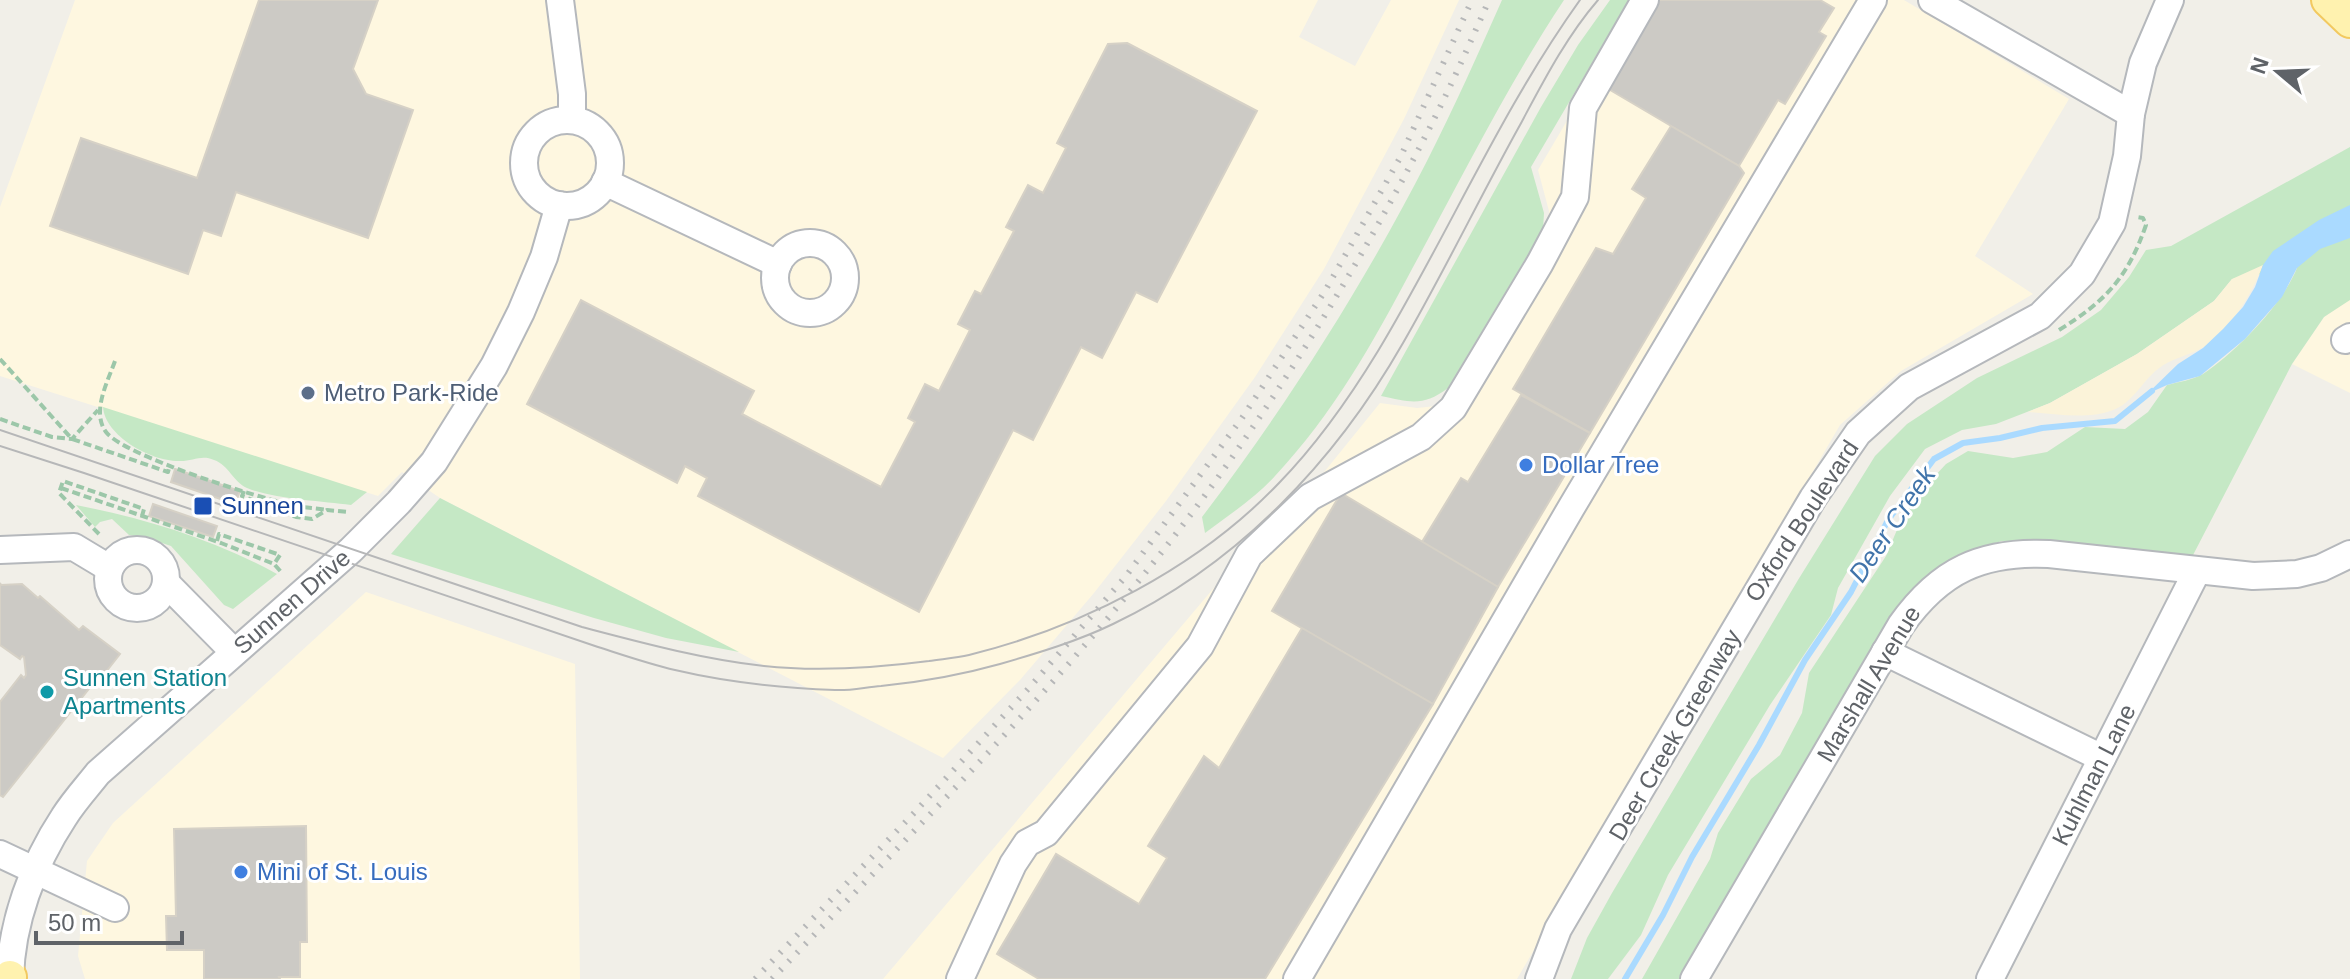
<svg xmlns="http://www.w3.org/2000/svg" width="2350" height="979" viewBox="0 0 2350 979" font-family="Helvetica,sans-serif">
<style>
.commercial{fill:#fef7e0}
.green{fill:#c5e8c5}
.sand{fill:#fbf3d9}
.water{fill:#aadaff}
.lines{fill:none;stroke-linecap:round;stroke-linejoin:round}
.stream{stroke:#aadaff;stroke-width:6}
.building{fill:#cccac5;stroke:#d6d1c6;stroke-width:2}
.minor-casing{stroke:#b5b8bc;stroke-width:30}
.major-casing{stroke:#f2c960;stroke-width:36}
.path{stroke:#9cc7a9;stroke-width:4;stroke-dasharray:8 4;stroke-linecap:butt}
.minor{stroke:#fff;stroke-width:26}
.major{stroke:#fff2af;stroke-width:32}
.tram{stroke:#b6b7b8;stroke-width:2}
.rail{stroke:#b6b7b8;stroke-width:6;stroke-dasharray:2 10;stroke-linecap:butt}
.service-dot{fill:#5c6f8a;stroke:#fff;stroke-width:3}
.shop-dot{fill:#3f7fe0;stroke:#fff;stroke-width:3}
.transit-dot{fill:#1a4fb4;stroke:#fff;stroke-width:3}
.culture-dot{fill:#0f9aa8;stroke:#fff;stroke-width:3}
.labels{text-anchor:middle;stroke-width:6;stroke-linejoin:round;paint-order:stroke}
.service-label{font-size:24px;fill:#4e5e75;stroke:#fff;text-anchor:start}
.shop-label{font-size:24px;fill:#366cbe;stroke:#fff;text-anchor:start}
.transit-label{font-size:24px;fill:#164399;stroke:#fff;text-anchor:start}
.street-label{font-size:24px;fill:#5f6368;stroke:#fff}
.culture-label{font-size:24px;fill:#0d838f;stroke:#fff;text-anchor:start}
.water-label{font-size:26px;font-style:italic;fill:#4174aa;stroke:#fff}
</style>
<rect width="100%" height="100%" fill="#f1efe8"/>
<g class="commercial">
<path d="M75,0h1243l-19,37 56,29 36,-66h68l-55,119 -80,150 -69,108 -89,124 -72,92 -74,87 -77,78 -503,-260 -38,-26 -24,24 -378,-120v-169z"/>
<path d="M1638,0h266l165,99 -94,157 58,38 -132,77 -61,54 -323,554h-634l357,-422 72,-70 68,-84 37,5 19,-2 17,-16 95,-159 1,-20 -11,-41z"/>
<path d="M2347,300h3v93l-58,-29 32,-47z"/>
<path d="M366,592l209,72 5,315h-495l-7,-23 9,-95 26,-38z"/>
</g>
<g class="green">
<path d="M1502,0h62c-57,86 -103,179 -152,269 -39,74 -79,145 -137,207 -20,22 -46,39 -70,57l-3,-16c85,-112 161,-231 225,-356 27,-53 51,-107 75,-161z"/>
<path d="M1610,0h19l-98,167 13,46 -1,17 -95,158c-25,19 -38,14 -67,8l160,-289 37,-62z"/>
<path d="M2350,147v153l-26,17 -32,47 -100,193 -190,-16 -31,9 -38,22 -35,35 -20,31 -197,341h-39l68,-120 8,-26 33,-54 29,-24 22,-42 7,-40 77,-117 21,-50 39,-42 22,-13 45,7 34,-6 38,-25 40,2 23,-17 19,-27c11,-3 26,-5 36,-11 34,-23 79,-69 94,-106l-65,11 -18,22 -77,53 -87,49 -54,21 -34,6 -37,19 -35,47 -52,92 -7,27 -61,90 -102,170 -27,60 -33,44h-37l16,-41 25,-45 186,-313 77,-124 32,-32 70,-46 85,-41 39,-27 28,-33 17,-27 25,-4z"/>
<path d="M103,407l264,85 -16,13c-30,-4 -77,-6 -104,-17 -14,-6 -18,-23 -33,-28 -13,-6 -22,2 -36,1 -27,0 -73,-25 -75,-54z"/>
<path d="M440,498l299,154 -73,-14 -72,-20 -203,-64z"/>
<path d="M76,505c71,14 137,34 201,69l-44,35 -9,-4 -53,-59 -24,-8 -18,-3 -17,-16 -12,3 -5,5z"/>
</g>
<path class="sand" d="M2263,265c-11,28 -34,68 -61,83 -14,8 -31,10 -44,21 -16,12 -25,34 -45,41 -26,10 -58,4 -85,2l22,-9 87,-49 77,-53 18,-22z"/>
<path class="water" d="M2350,205v33l-30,11 -23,19 -15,29 -37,42 -45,37 -33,9 -20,9 31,-30 25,-16 20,-19 20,-22 12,-20 8,-22 10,-14 46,-31z"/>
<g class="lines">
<path class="stream" d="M1625,979l38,-64 29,-58 67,-112 46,-85 46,-68 37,-72 46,-61 29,-16 37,-5 42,-10 73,-7 37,-30"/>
</g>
<g class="building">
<path d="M259,0h119l-25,69 13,25 47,16 -45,128 -132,-46 -15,44 -18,-6 -15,44 -138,-48 31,-88 116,40z"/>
<path d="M1657,0h163l14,8 -15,24 7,4 -41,68 -7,-4 -39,66 -134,-79z"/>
<path d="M1127,43l130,68 -100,191 -21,-10 -34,66 -21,-11 -48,93 -20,-10 -94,182 -221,-116 9,-18 -22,-12 -8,17 -150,-79 54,-104 173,91 -12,23 139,73 34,-65 -7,-4 17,-34 14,7 31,-61 -12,-6 17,-33 6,3 33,-63 -8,-4 22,-42 15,8 23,-45 -9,-5 51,-99z"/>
<path d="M1671,126l68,40 5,7 -154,260 -77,-44 83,-141 17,6 33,-56 -14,-9z"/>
<path d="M1521,395l69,38 -92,154 -76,-45 39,-64 7,4z"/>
<path d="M175,469l65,22 -5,13 -64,-22z"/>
<path d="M1341,493l157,94 -65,117 -161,-93z"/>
<path d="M153,504l64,22 -4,11 -64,-21z"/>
<path d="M0,583l1,2 21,-1 16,14 2,-2 39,34 4,-4 37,28 -22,28 -2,-2 -93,117 -3,-2v-93l21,-27 3,3 2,-3 -2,-18 -2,-1 -2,3 -20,-14z"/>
<path d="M1302,628l131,76 -168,275h-226l-42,-25 59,-100 83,50 28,-46 -19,-12 56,-90 15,12z"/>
<path d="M306,826l1,116h-7v35h-21l1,2h-76v-29h-37l-1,-34h10l-2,-87z"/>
</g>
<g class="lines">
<defs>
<g id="minor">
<path d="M560,0l12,94v26"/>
<path d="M1932,0l199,114"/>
<circle cx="567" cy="163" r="43"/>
<path d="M605,182l173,82"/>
<circle cx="810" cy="278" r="35"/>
<path d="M2345,340l5,-3"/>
<circle cx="137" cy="579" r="29"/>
<path d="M0,550l74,-3 35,21"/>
<path d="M166,583l68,69"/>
<path d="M1885,652l217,106"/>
<path d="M0,854l115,54"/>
<path d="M10,979c1,-56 23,-115 54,-162 10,-16 23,-30 34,-44l253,-223 48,-48 35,-40 60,-96 27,-54 23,-55 15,-52"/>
<path d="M960,979l53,-115 14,-21 19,-10 154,-187 49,-91 61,-58 111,-60 32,-29 87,-145 35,-66 8,-89 62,-108"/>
<path d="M1297,979l274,-471 302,-508"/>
<path d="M1539,979l19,-50 17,-29 238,-402 45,-65 51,-46 131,-71 42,-42 30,-51 15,-67 4,-42 12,-51 27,-63"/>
<path d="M1694,979l207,-354c39,-55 81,-74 148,-71l204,22 44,-2 24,-6 29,-14"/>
<path d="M1990,979l207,-408"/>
</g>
<g id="major">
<path d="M2328,0l22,21"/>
<path d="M9,979l1,-2"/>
</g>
</defs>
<use href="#minor" class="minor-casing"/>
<use href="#major" class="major-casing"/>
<g class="path">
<path d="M2059,330c47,-29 69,-53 87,-105l-3,-7 -6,-1"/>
<path d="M0,359l72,80 96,33 2,-7"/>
<path d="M115,361c-7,20 -24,51 -9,71 18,24 156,67 190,74 10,2 20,2 31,4"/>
<path d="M0,419l52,18 20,2 26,-29"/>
<path d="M61,488l160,55 53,21"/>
<path d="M244,491l-2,5 54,21 16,2 15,-9 22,2"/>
<path d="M99,534l-40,-41 4,-12 81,28 -2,7"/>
<path d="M217,541l2,-7 61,21 -6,9 8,9"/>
</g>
<use href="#minor" class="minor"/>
<use href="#major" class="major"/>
<g class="tram">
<path d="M0,430l582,197c61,16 120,32 182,39 55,6 111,2 165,-5 13,-2 27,-3 40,-6 113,-28 229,-87 310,-172 38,-39 71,-86 99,-132 70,-116 123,-241 202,-351"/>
<path d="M0,446l84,27 514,174c25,8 51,17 77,23 51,12 107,18 160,20 15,1 31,-3 46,-4 41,-4 80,-11 119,-22 38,-11 78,-23 113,-40 125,-60 222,-162 290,-281 41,-71 77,-146 117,-218 23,-43 46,-88 78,-125"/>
</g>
<g class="rail">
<path d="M755,979l159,-166 115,-125 97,-112 116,-158 83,-127 76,-135 71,-156"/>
<path d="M772,979c156,-164 320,-324 452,-510 82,-117 156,-240 219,-368 16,-33 31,-67 46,-101"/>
</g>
</g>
<circle class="service-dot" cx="308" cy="393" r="8"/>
<g class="shop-dot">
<circle cx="1526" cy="465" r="8"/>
<circle cx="241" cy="872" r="8"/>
</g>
<rect class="transit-dot" x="193" y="496" width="20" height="20" rx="4"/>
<circle class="culture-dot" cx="47" cy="692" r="8"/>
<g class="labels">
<g class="service-label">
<text x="324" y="401">Metro Park-Ride</text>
</g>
<g class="shop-label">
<text x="1542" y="473">Dollar Tree</text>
<text x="257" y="880">Mini of St. Louis</text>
</g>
<g class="transit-label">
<text x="221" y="514">Sunnen</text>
</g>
<g class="street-label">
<text transform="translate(1802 521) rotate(-57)" y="8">Oxford Boulevard</text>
<text transform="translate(292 602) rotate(-41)" y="8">Sunnen Drive</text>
<text transform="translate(1869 684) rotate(-59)" y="8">Marshall Avenue</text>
<text transform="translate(1675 735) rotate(-60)" y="8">Deer Creek Greenway</text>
<text transform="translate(2094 775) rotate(-63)" y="8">Kuhlman Lane</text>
</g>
<g class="culture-label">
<text x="63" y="686">Sunnen Station<tspan x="63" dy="28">Apartments</tspan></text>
</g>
<g class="water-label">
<text transform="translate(1892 524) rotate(-56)" y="9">Deer Creek</text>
</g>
</g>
<g transform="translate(2278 72) rotate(289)" stroke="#ffffff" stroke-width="6" paint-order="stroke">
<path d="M0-6L14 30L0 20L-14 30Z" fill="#5f6368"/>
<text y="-12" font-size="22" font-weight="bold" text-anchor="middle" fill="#5f6368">N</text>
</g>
<path d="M36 931v12h146v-12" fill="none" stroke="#5f6368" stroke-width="4"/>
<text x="48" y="931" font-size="24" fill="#5f6368" stroke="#ffffff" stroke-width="6" paint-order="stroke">50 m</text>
</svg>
